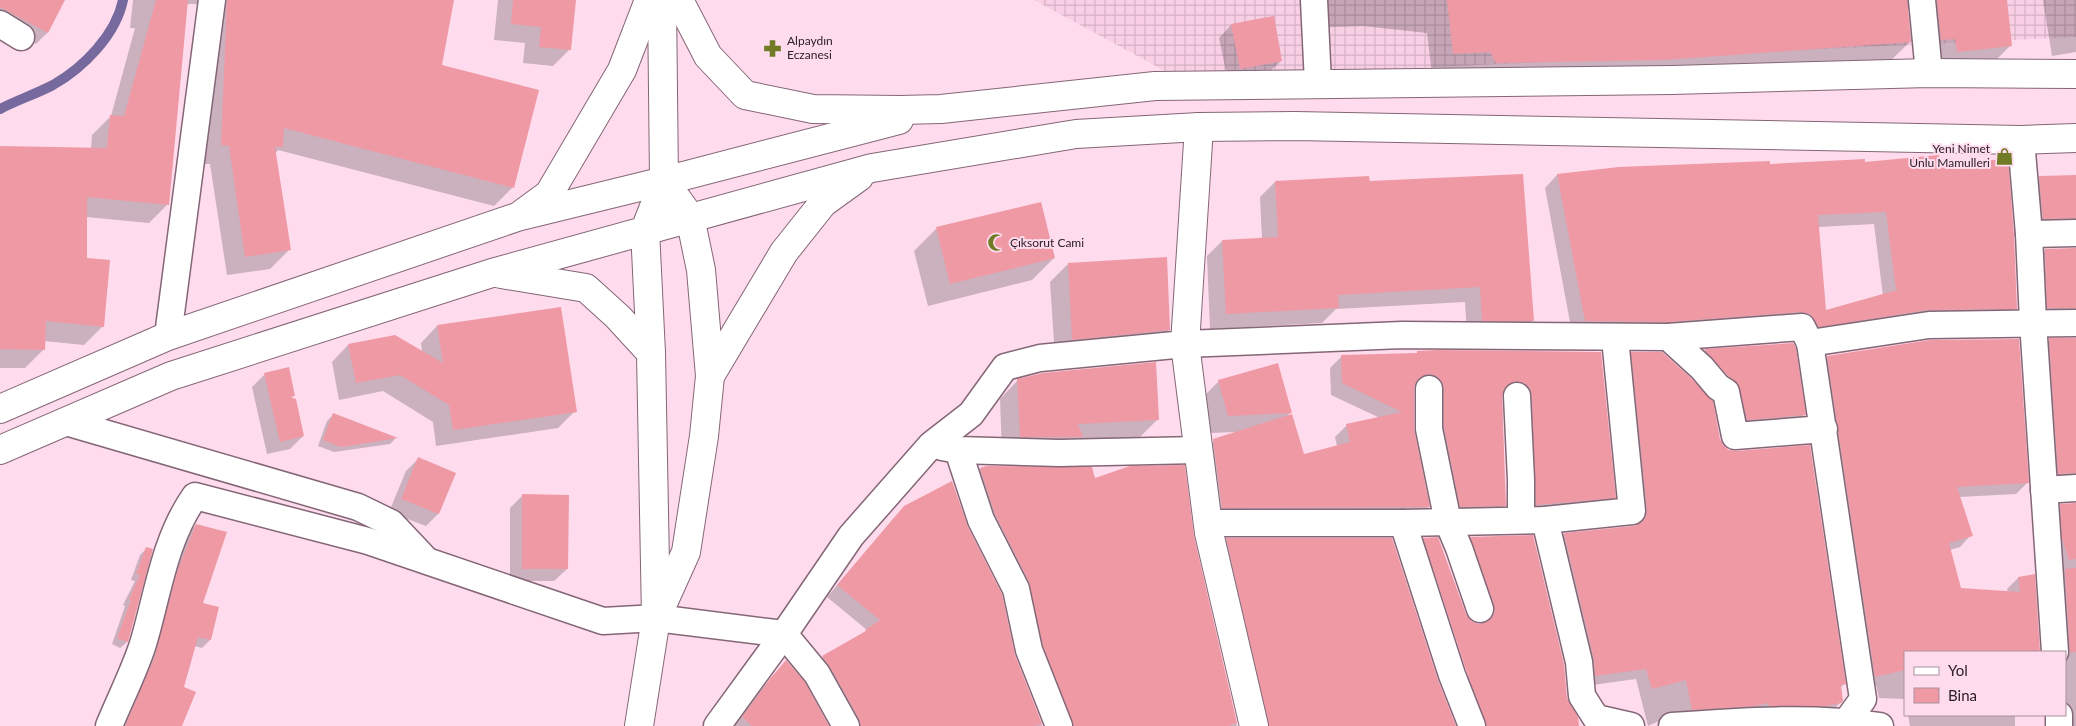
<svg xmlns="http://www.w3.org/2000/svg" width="2076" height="726" viewBox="0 0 2076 726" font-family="Lato,sans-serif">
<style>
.industrial{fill:url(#industrial-grid)}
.shadow{fill:#0003;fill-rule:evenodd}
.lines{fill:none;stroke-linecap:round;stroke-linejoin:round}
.stream{stroke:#76699d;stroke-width:10}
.building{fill:#ef99a5;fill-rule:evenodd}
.street-casing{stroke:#846676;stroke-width:29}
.secondary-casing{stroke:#846676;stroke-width:30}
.primary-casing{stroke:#846676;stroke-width:30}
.street{stroke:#fff;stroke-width:26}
.secondary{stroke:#fff;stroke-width:28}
.primary{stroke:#fff;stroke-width:28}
.labels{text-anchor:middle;stroke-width:4;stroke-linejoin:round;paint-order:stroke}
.poi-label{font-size:12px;fill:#2c2027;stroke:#fedcee;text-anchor:start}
</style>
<defs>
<pattern id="industrial-grid" width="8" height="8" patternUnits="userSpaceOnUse" patternTransform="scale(1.25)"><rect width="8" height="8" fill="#f8cfe5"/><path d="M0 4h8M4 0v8" fill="none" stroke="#d5b1c4"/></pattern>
</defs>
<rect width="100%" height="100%" fill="#fedcee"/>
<path class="industrial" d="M1034,0h1042v37l-896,42z"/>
<g class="shadow">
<path d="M0,0h64l-17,33 -11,11 -36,-19z"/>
<path d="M133,0h320l-13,65 97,26 -25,97 -18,18 -216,-56 -3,4 14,96 -19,19 -43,6 -17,-111h-7l-1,-158 -7,-2h-7l-2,3 -18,197 -19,19 -63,-6 -1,42 18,67 -19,19 -40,-4v8l-19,19h-25v-221l91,2 1,-14 19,-19 24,-88h-5z"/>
<path d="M498,0h76l-4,49 -17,17 -30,-3 2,-20 -31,-3z"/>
<path d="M1303,0h702l6,45 -22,22 -53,6 -23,-60 -7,-6 4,35 -22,21 -456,12 -5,-42 -64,-7 -55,2z"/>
<path d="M2043,0h33v52l-24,4z"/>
<path d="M1231,25l50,36 -13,12 -40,8 -9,-43z"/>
<path d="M1991,162l25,146 -12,13 -198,18 -234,-6 -27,-145 12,-13 62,-6 245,-6 75,4 49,-2zM1874,224l9,72 -58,16 -7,-85z"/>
<path d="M2040,177h36v58l-44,-6 -4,-40z"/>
<path d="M1275,182h93l164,139 -15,15h-50l-2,-34 -129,7 -14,14 -112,6 -3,-73 15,-15 40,-2 -2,-42z"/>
<path d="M1041,203l13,55 -22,22 -104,26 -14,-55 22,-22z"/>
<path d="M2076,249v76l-39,-6 -3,-58 11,-11z"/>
<path d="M1068,264l101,66 -18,18 -96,9 -5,-75z"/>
<path d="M437,326l138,85 -17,17 -122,18 -3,-24 -50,-31 -44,9 -7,-38 16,-17 74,7 -1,-9z"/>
<path d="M2076,338v151l-29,-4 -9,-134 12,-11z"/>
<path d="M1792,344l12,71 -8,8 -57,5 -42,-70 7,-7zM1708,356h3l22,23 -2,2z"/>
<path d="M1600,353l14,144 -11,12 -78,7 -12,-122 -10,-2 -1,1 3,112 -12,12 -44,1 -24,-131 -9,-2 -2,1 -1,43 15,78 -11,11 -207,1 -8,-67 12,-11 23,-9 -27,1 -9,-34 18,-18 72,31 -5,5 17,38 34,-9 -2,-9 12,-12 33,-7 -49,-23 -1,-27 12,-12z"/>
<path d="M1632,353l87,86 125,245 -4,4v15l-11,11 -170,7 -11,5 -12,-47 -51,7 -32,-141 11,-11 72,-8 -15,-162z"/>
<path d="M1828,357l199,126 -11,11 -57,3 12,38 -11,12 -10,3 10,39 48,3 -1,-3 11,-11 16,-3 5,77h-134v47l-26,-1 -3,-13 -12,3 -48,-320z"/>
<path d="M265,374l29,21 -3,3 12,38 -13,13 -23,5 -15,-67z"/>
<path d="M1018,380l140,39 -18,18 -62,3 -76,14 -2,-55z"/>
<path d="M333,415l62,24 -5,5 -56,8 -16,-6 9,-25z"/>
<path d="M418,459l36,15 -16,40 -12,12 -37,-14 17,-41z"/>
<path d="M986,467l109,12 98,58 44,189h-177l-91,-246 11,-11z"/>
<path d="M522,496l45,73 -13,12h-44v-73z"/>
<path d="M2076,503v223h-13l2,-74 -15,-136 11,-11z"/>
<path d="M894,518l120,138 28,70h-196l-34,-58 11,-11 38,-22 6,-5 -40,-33z"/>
<path d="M196,525l5,79 9,36 -8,8 -8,-2 -12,42v38h-61l49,-145 18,-48z"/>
<path d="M1471,538l95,160 12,28h-105l-60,-176 11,-11 41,75 5,8 7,3 7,-1v-8l-24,-67zM1434,568l35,108h-2l-35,-107z"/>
<path d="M1227,539l210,142 18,45h-198l-41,-176z"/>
<path d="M146,549l6,1 -25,92 -7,6 -8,-4 13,-38 -2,-1 12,-24 -4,-1 9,-25z"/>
<path d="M775,673l52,53h-93l25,-34z"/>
<path d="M1908,715h107v11h-105z"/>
</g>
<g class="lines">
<path class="stream" d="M0,109c17,-9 36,-15 53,-24 30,-17 63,-50 70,-85"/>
</g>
<g class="building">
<path d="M0,0h65l-17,33 -48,-26z"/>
<path d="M156,0h32l-19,205 -82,-8v61l23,2 -6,67 -58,-6 -1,29 -45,-1v-203l107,2 3,-33 14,1z"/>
<path d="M227,0h227l-12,65 97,25 -25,98 -230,-60 -1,19h-8l16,103 -46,7 -16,-111 -8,-1z"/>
<path d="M513,0h63l-5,50 -32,-3 2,-20 -30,-3z"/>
<path d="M1447,0h460l4,42 -247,18 -168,3 -6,-11 -37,2z"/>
<path d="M1937,0h70l5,46 -55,6 -2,-13 -14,1z"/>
<path d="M1274,16l8,45 -42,8 -9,-45z"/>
<path d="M1939,155l1,11 51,-2v-4l17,-1 6,76 3,74 -90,1 -108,17 -9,-13 -9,-2 -133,10 -83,-1 -28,-147 62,-7 151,-6v3l95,-5v3zM1886,212l9,71 2,7 -71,20 -8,-95z"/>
<path d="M1523,174l11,147h-52l-2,-34 -142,8 1,13 -113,6 -4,-74 56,-3 -3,-56 94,-5 1,5z"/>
<path d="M2076,175v43l-33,1 -4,-43z"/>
<path d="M1041,202l14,56 -105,26 -14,-57z"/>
<path d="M2076,248v60h-29l-2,-59z"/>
<path d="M1167,257l3,73 -98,10 -4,-77z"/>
<path d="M561,307l16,105 -124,18 -4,-25 -49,-30 -44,8 -8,-39 47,-9 48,28 -6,-38z"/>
<path d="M2049,338h27v135l-18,1z"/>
<path d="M2019,339l10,144 -72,4 16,49 -24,7 12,45 59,4 -2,-15 17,-3 5,78h-135v18l-30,7 -48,-321 103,-16z"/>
<path d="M1793,343l3,5 10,67 -59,5 -9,-36 -10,-8 -24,-27z"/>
<path d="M1437,350l164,2 15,146 -80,7 -4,-110 -2,-7 -6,-5 -8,-2 -7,3 -5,5 -2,8 4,109 -46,1 -16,-80v-38l-2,-7 -5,-6 -8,-2 -7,2 -6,5 -2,8v40l16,78 -208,1 -9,-69 79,-25 12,40 46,-12 -4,-18 56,-12 -60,-29 -1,-28 76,-2v-2z"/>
<path d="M1631,352h31l29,26 22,23 7,38 3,6 6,5 7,1 74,-6 36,239 -5,1 2,16 -2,2 -15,3h-57l-1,-3 -13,3 -63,4 -6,-30 -34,9 -6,-20 -51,7 -1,-17 -30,-126 70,-7 7,-3 5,-6 1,-7z"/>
<path d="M1156,362l3,58 -81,4 5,13h-63l-3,-58 26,-6z"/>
<path d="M1278,363l14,50 -64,3 -10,-36z"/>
<path d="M289,367l6,29 -5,1 6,2 8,37 -24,6 -16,-69z"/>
<path d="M333,413l65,25 -57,9 -18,-7z"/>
<path d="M418,457l38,16 -17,41 -38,-15z"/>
<path d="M1185,465l9,71 43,187 -9,3h-154l-31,-80 -14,-64 -34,-68 -15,-46 6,-2 106,1 3,11 35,-12z"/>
<path d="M952,481l16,46 34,67 13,61 27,69 -8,2h-173l-2,-7 -29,-52 -8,-11 44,-25 -1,-1 15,-10 -43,-35 67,-79z"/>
<path d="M522,494l47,1 -1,74h-46z"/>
<path d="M2076,503v56l-7,1 -7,-22 -2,-34z"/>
<path d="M196,524l31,8 -24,71 16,4 -8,33 -13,-3 -14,50 12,5 -14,34h-57l29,-67 23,-87z"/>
<path d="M1533,535l31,129 3,34 11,19 1,9h-92l-21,-56 -43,-132 15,-1 28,77 5,7 7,3 7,-1 7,-5 3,-6 -1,-7 -24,-68z"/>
<path d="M1226,538h166l46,142 18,46h-187z"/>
<path d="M146,547l7,2 -25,93 -11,-4 14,-38 -2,-1 11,-24 -4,-1z"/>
<path d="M2076,568v84h-6l-5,-83z"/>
<path d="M786,660l19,22 24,44h-77l-10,-9 28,-38z"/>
</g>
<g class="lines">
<defs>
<g id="street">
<path d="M1314,0l4,83"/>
<path d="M1922,0l7,73"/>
<path d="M0,24l21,13"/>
<path d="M2021,140l8,94 4,88 22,330"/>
<path d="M2029,234l47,-1"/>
<path d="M168,336l44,-336"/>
<path d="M1668,337l34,31 16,19 8,5 9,44 89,-7"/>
<path d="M1810,343l53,356 -16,22 -1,5"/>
<path d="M1429,389v40l19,93 11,26 21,61"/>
<path d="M1517,396l4,84v40"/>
<path d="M66,422l292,85 33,16 33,35"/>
<path d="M942,447l16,3 101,3 139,-3"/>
<path d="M958,450l23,70 35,69 13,61 30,76"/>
<path d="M2044,490l32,-2"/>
<path d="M1545,520l34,142 3,34 14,22 35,8"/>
<path d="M1208,523h195l142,-3 87,-9 -17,-173"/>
<path d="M1403,523l49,152 20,51"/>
<path d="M2059,715v11"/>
<path d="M109,726c11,-27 25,-54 34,-82 15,-50 21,-104 52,-148l173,45 235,80 53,-3 128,16 33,40 29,52"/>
<path d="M717,726l67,-92 67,-98 80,-91 40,-31 34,-47 35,-9 145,-14 217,-9 266,2 134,-10 8,16 119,-18 147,-2"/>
<path d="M1672,726c68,-5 140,-10 208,0"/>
</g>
<g id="secondary">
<path d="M1199,127l-14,217 24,189 45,193"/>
<path d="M659,612l27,-60 18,-116 6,-60 -9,-106 -11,-53 -26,-36"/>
<path d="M639,726l17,-108 -5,-265 -6,-123 19,-49 -2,-181"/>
</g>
<g id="primary">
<path d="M679,0l29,56 37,39 68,14 87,1 41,-1 214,-23 517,-6 257,-7 147,1"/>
<path d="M523,213l26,-19 73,-124 27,-70"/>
<path d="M501,274l85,14 32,29 33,36"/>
<path d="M710,376l74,-124 39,-49 36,-26"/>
<path d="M0,409l168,-73 349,-119 147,-36 235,-61"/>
<path d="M0,450l171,-74 321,-103 380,-105 204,-34 123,-7 96,-1 726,14 55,-2"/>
</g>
</defs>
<use href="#street" class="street-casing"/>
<use href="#secondary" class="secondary-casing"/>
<use href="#primary" class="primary-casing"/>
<use href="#street" class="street"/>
<use href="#secondary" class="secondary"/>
<use href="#primary" class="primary"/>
</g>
<defs>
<symbol id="pharmacy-bare" viewBox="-9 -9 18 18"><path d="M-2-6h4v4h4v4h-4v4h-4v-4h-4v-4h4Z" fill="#717a25" stroke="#fedcee" stroke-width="2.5" paint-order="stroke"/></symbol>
<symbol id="shop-bare" viewBox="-9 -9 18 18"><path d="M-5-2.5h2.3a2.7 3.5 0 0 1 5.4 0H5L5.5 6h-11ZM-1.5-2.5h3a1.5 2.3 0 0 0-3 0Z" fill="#717a25" stroke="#fedcee" stroke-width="2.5" paint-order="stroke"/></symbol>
<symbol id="mosque-bare" viewBox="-9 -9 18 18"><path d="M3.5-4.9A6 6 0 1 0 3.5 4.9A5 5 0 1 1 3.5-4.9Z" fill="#717a25" stroke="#fedcee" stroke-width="2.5" paint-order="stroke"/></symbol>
</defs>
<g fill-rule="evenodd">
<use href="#pharmacy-bare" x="760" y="36" width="25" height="25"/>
<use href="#shop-bare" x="1992" y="144" width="25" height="25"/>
<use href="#mosque-bare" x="984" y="230" width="25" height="25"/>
</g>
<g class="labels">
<g class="poi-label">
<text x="787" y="45">Alpaydın<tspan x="787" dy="14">Eczanesi</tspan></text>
<text x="1990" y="153" text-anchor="end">Yeni Nimet<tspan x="1990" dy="14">Unlu Mamulleri</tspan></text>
<text x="1010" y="247">Çıksorut Cami</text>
</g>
</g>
<rect x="1904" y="651" width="162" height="65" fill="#fedcee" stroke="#aa919e"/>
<rect x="1914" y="667" width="25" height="8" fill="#ffffff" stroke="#aa919e"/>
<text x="1948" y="676" font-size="15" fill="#2c2027">Yol</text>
<rect x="1914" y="688" width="25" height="15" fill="#ef99a5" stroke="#aa919e"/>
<text x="1948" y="701" font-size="15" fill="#2c2027">Bina</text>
</svg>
